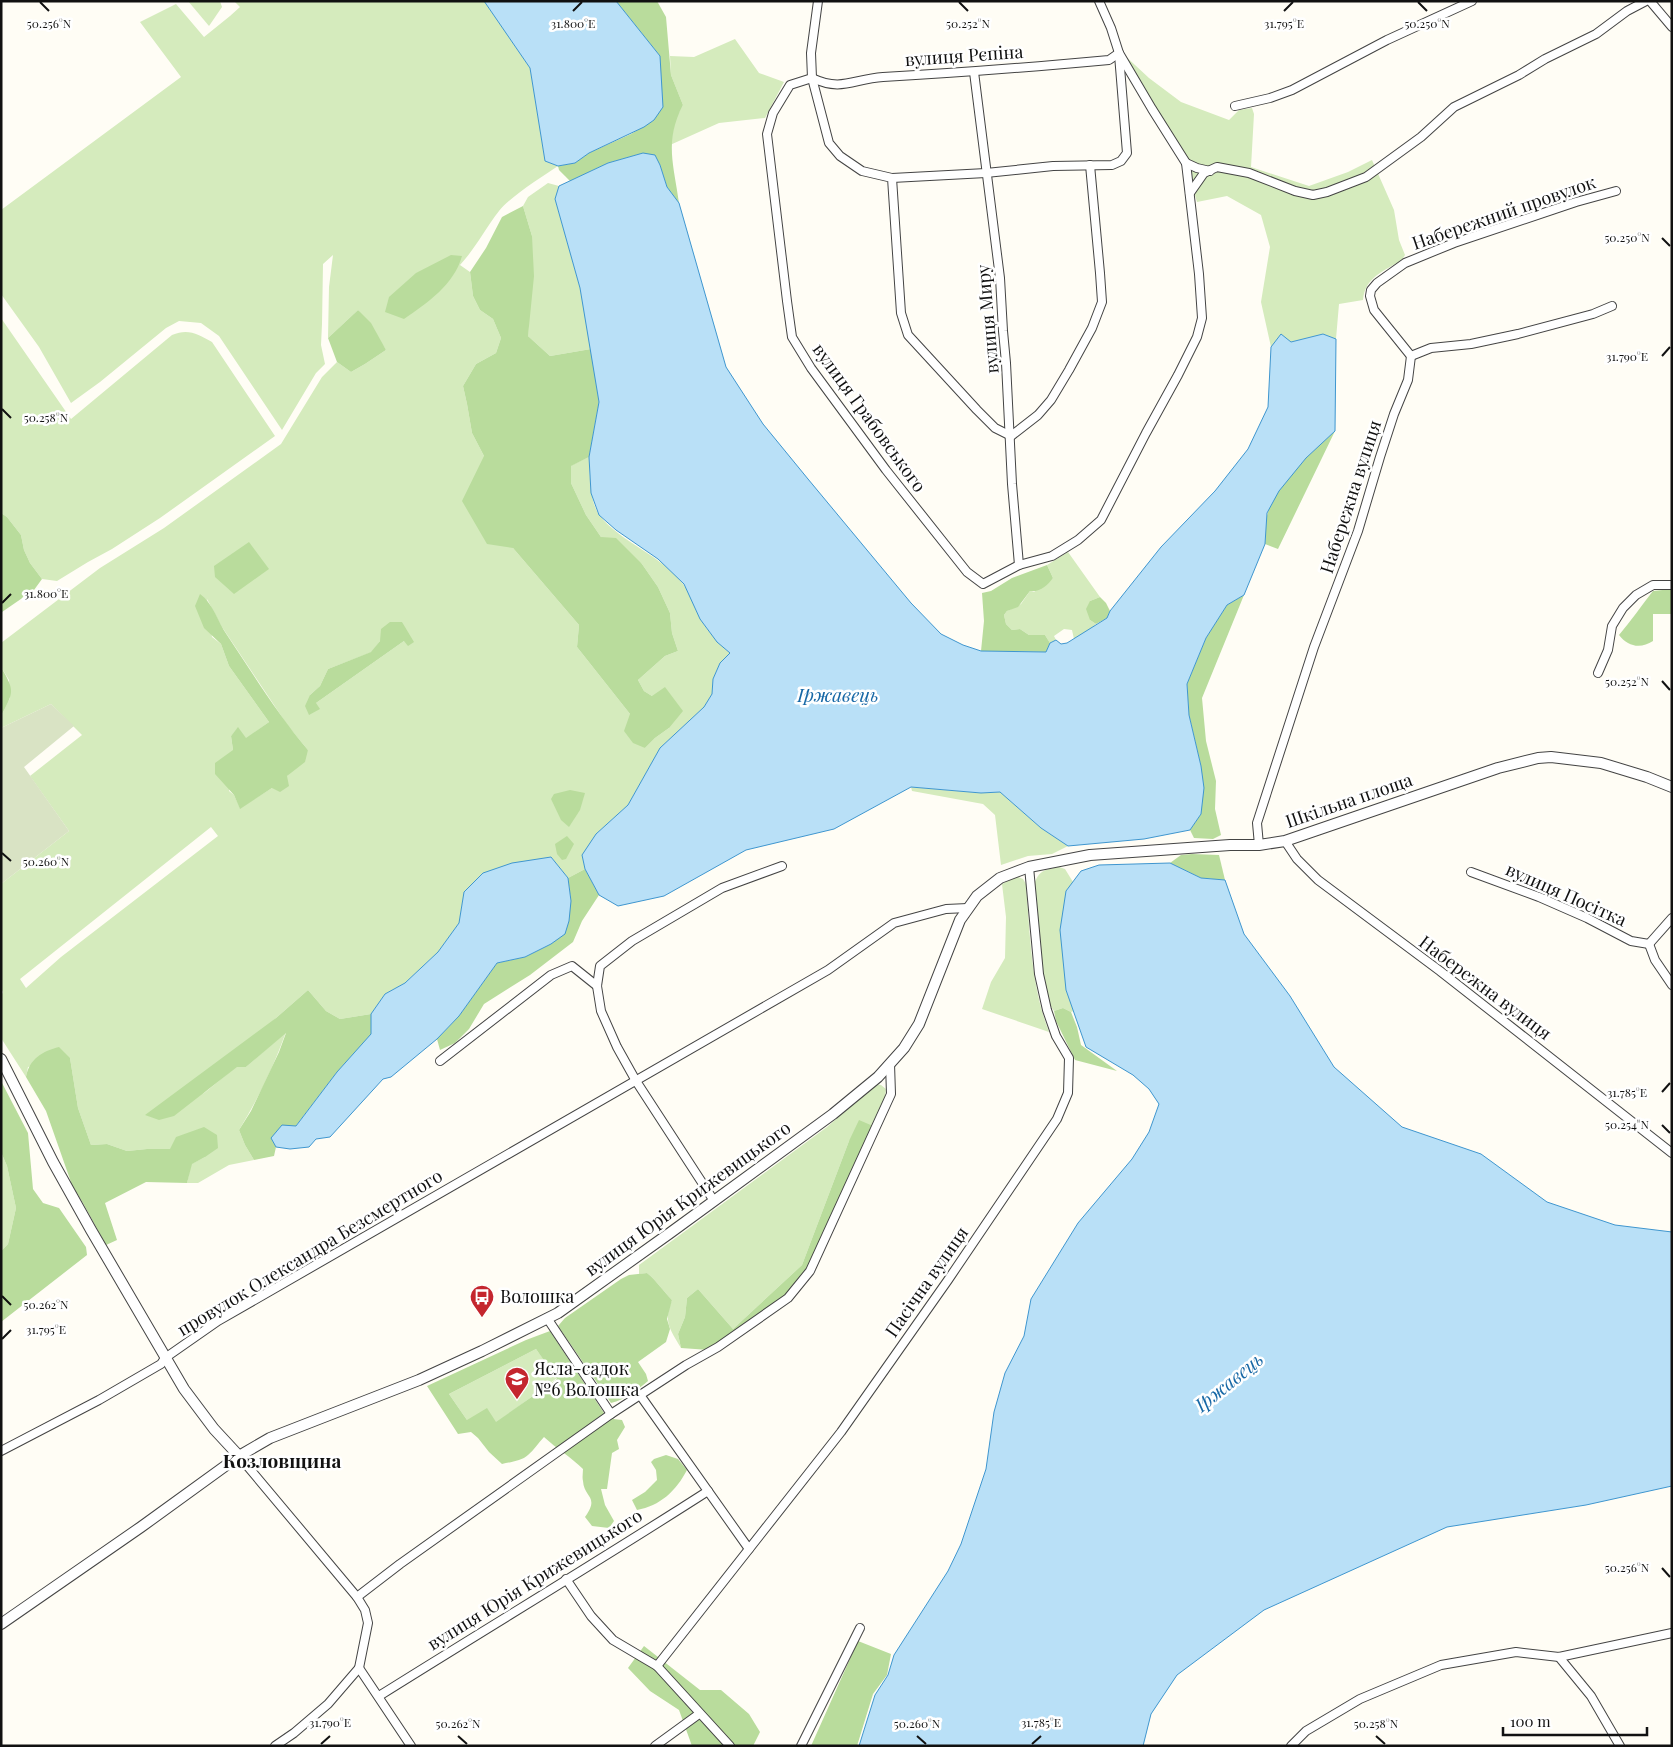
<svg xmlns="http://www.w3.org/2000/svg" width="1673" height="1747" viewBox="0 0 1673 1747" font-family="'Playfair Display',serif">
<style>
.green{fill:#d5ebbd;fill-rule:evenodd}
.forest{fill:#b9dc9c;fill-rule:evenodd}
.cemetery{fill:#d9e3c4}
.water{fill:#b9e0f7;stroke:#3f96cf}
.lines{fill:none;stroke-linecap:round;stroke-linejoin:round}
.minor-casing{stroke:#444;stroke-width:10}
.tertiary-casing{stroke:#444;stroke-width:12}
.minor{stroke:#fff;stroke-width:8}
.tertiary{stroke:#fff;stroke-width:10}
.ticks{fill:none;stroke:#111;stroke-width:2}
.labels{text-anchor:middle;stroke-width:5;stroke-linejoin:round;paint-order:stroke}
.street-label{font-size:18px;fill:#111;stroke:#fff}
.poi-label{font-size:18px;fill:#111;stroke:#fff;text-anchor:start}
.water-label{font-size:19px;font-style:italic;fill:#1768a6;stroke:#fff}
.neighbourhood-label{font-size:19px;font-weight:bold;fill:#111;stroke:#fff}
.ticks-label{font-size:12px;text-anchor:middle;fill:#111;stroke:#fff;stroke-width:5;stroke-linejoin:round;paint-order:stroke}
</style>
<rect width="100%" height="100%" fill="#fffdf5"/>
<g class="green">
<path d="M188,1h32l2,6 -13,19z"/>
<path d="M234,1h250l46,67 15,93 13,5c-16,11 -47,30 -59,45 -14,18 -24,38 -39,54l10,7 3,24 7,14 13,9 8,19 -5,15 -20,11 -13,22 4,18 5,29 12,23 29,92 66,77 -2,22 53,67 15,34 10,-10 14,-10 -17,-32 -8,-5 -6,-11 27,-24 13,-5 -6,-18 -2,-20 -12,-26 -16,-23 -41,-27 -15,-22 -15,-32 -1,-17 19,-9c1,17 0,45 11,59 22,27 61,39 83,68 8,10 11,24 17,34 8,14 18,25 30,35l-10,10 -7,16 -1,15 -8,13 -44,41 -32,57 -32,29 -14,21 3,14 -17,9 -17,-21 -87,35 -5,31 -21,29 -33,31 -20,11 -14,20 -31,5 -14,-8 -18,-21 -32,28 -73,76 34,-28 9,1 40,-35c-12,34 -28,67 -47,98l6,15 9,15 -25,5 -31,18h-11l4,-19 14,-7 -35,-8h-23l-20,2 -20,-7 -16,1 -13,-37 -8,-50 -42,9 -2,10 -25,-39v-42l2,-4 -2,-3v-105l68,-53 -39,-55 52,-41 -31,-31 -50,24v-12l9,-18 -1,-18 -8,-13v-24l99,-75 64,-40 117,-84 41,-67 15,-15 14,10 14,-8 21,-14 -28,-40 -30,28 1,-51 4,-32 -10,9 -1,60 -1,21 4,19 -9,9 -34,57 -63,-94 -18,-13 -22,-2 -13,7 -66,54 -29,21 -32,-56 -38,-53v-84l180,-133 -41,-55 36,-18 28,33 26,-21 10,-9zM207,599l15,28 66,99 20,24 -21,26 -15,12 -32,20 -6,-13 -5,-4 4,-41 -2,-14 7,-8 8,11 23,-17 -40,-56 -8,-22 -9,-7zM402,622l2,19 -88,62 -6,-8 10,-9 8,-17 44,-17 8,-11zM211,827l7,9 -157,121 -35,31 -6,-9z"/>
<path d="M735,39l24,34 25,9 -19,36 -46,5 -49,22 5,-25 8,-15 -12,-30 -1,-19 24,1z"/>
<path d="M1121,52l28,26 32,24 48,18 10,-10 13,-2 2,6 -3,53 58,19 39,-14 24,-12 22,50 5,30 6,15 -3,5c-18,11 -37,17 -39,40l-24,4 -3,35 -13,-5 -32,8 -10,-7 -10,12 -10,-45 9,-55 -9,-32 -34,-19 -30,6 -12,-39 -19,-31 -17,-20 -29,-55z"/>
<path d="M548,183l11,3 -4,13 25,89 11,61 -41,7 -22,-20 4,-100 -9,-30 5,-9z"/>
<path d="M1,318l70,101 101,-84c16,-7 26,-1 40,7l63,94 -115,82 -48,31 -24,13 -31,19 -15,-2 -12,-16 -6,-13 -3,-15 -14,-18 -6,-4z"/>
<path d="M1068,552l32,45 -10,4v19l6,4 -7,7 -15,8 -2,-9 -8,-1 -10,7 2,4 -6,3 -5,-8h-16l-9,-6 -8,1 -6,-6 -2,-9 3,-4 14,-7 9,-13 4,1 19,-14 -6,-13z"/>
<path d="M911,787l70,6 19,-1 41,36 27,18 -16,8 -24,2 -27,9 -6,-50 -12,-11 -71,-13z"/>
<path d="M1059,867l6,2 8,13 -7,9v99l8,21 -3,1 -8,-4 -9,3 -5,-7 -5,-19 -10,-100c5,-15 10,-15 25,-18z"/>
<path d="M1016,876l7,3 3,5c4,50 5,101 23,148l-67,-23 9,-27 14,-24 1,-41 -4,-33z"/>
<path d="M876,1084l5,1 5,4 -1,9 -12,28 -24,15 -47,124 -69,64 -35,-40 -11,9 -2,19 -7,17 3,14c-11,-19 -18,-26 -9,-48 -9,-9 -15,-19 -25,-27l-8,1v-9l188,-138z"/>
<path d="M1,1152l6,14 9,42 -8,36 -7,7z"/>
<path d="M536,1349l21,29 -61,45 -29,-3 -18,-26z"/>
</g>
<g class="forest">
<path d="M616,1h41l9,16 5,58 12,30c-19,36 -9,60 -4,98l-12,-16 -7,-22 -17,-12 -35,10 -38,18 -11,-11 -1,-4 17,-3 14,-10 42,-19 23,-14 6,-64z"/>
<path d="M523,206l9,30 2,40 -6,60 22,20 41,-7 8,53 -10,55 -18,9v17l15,32 15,22 15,1 26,26 16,23 12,26 2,20 6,18 -13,5 -27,24 6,11 8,5 13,-9 18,24 -14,17 -14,10 -10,10 -12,-5 -9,-12 6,-17 -53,-67 2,-22 -66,-77 -26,-4 -25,-43 22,-45 -12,-23 -5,-29 -4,-18 13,-22 20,-11 5,-15 -8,-19 -13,-9 -7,-14 -3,-24 16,-24 16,-31z"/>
<path d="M451,255l11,1c-8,29 -35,47 -58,63l-19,-7 4,-15 27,-24z"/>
<path d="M358,310l13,13 15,27 -21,14 -14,8 -14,-10 -9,-24z"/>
<path d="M1335,431l-57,118 -13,-5c1,-10 0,-23 3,-32 9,-30 45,-61 67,-81z"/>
<path d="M1,513l6,4 14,18 3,15 6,13 12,16 -8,11 -32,22z"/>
<path d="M249,542l20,27 -35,25 -19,-17 -1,-11z"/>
<path d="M1047,565l6,13c-5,7 -14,15 -23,13l-12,16 -11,4 -3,4 2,9 6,6 8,-1 9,6h16l5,8 -4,9 -65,-1 3,-30 -2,-28 9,-2 21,-13z"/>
<path d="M1672,589v25h-19v27c-12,8 -25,6 -34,-6 12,-14 22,-29 34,-44z"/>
<path d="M200,594c13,9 18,28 27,41 26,39 51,80 81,115l-3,12 -18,14 2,10 -9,6 -8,-4 -32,21 -6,-14 -19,-21v-11l18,-13 -2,-14 7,-9 8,11 23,-16 -40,-56 -8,-22 -17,-16 -9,-22z"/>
<path d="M1244,595l-42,103 4,43 10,40 -1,28 6,26 -8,4 -19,-1 -4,-8 11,-16v-48l-12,-51 -2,-31 19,-46 21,-33z"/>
<path d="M1100,597l6,6 4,8 -3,7 -11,6 -6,-4 -4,-11 4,-8z"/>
<path d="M390,622h12l12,20 -6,4 -4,-5 -88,62 4,6 -11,6 -4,-9 5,-11 10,-9 8,-17 43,-17 9,-11 1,-12z"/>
<path d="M1,667c14,24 13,25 0,49z"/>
<path d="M570,790l15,3 -5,17 -11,17 -8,-7 -10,-21 3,-5z"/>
<path d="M567,836l7,8 -8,15 -4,1 -5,-6 -2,-10z"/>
<path d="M1192,854l27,1 6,25 -24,-2 -31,-15 11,-8z"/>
<path d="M585,869l14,26 -17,26 -9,21 -43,33 -46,29 -15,25 -14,14 -15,7 -3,-11 22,-23 38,-53 28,-6 26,-13 20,-43 -3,-23z"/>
<path d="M308,990l18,21 14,8 31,-5 1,20 -35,38 -42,55 -23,11 4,9 -2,9 -20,4 -9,-15 -6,-15 12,-19 28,-59 7,-19 -40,34h-9l-63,49 -15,4 -14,-5 131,-97z"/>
<path d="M1063,1008l8,4 6,15 4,18 36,26 -42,-11 -19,-39 -2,-10z"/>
<path d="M59,1047l11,11 8,50 13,37 16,-1 20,7 20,-2h23l6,-12 28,-10 13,8 1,13 -13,9 -13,7 -5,19 -41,-1 -41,21 12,37 -11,5 -23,-42 -11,-18 -26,-74 -20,-34c3,-18 17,-26 33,-30z"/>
<path d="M1,1081l27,52 5,56 10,14 16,5 27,39 1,8 -86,67v-71l7,-7 8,-36 -9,-42 -6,-14z"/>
<path d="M859,1120l14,6 -65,144 -27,30 -72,50 -28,-2 -3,-14 7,-17 2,-19 11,-9 35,40 69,-64 47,-124z"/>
<path d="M647,1273c10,8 16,18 25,27l-5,19 3,10 -4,13 -28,20 8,12 2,7c-11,9 -23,19 -37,22l-53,-77 7,-8 56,-39 8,-4z"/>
<path d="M550,1331l54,82 9,6 9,1 3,7 -8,13 2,9 -7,4 -5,36h-6l4,16 9,16 -5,7 -17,-2 -7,-9c15,-21 -1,-19 -2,-36 -1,-4 0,-8 0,-12 -12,-12 -26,-20 -39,-32 -6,6 -10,13 -16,18 -6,6 -18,7 -26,9l-13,-12 -11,-14 -7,-6 -13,2 -31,-48 99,-46zM536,1349l21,30 -61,43 -9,-14 -20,12 -18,-26z"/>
<path d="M666,1455l12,4 9,11c-11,21 -27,36 -50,40l-5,-10 13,-8 12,-12 -1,-10 -5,-8 3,-3z"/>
<path d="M858,1641l33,13 -4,21 -14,19 -16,52h-46z"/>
<path d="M644,1646l56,44h21l28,24 11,18 -7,14h-61l-13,-36 -29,-19 -22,-23z"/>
</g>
<path class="cemetery" d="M51,704l23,22 -50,41 45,64 -68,53v-156z"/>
<g class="water">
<path d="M484,1h132l44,55 3,51 -9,13 -10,7 -55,26 -14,10 -17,3 -13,-5 -15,-93z"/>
<path d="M643,153l12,2 5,10 7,22 12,16 47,164 37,57 45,55 103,124 30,31 22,11 18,6 65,1 4,-9 6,-3 5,4 6,-1 40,-25 3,-7 51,-64 54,-56 33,-42 20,-42 3,-60 10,-13 10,8 32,-8 13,5 -1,92 -29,27 -27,33 -12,22 -2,31 -21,51 -17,10 -21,33 -19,46 2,31 12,51 3,22 -3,26 -11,16 -46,9 -76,7 -27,-18 -41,-36 -19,1 -70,-6 -77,42 -88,21 -82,46 -46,10 -19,-11 -14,-26 -3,-14 14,-21 32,-29 32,-57 44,-41 8,-13 1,-15 7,-16 10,-10 -13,-11 -17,-23 -16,-35 -26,-25 -42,-29 -17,-15 -8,-22 -2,-36 10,-55 -19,-114 -25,-89 4,-13 49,-23z"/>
<path d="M551,857l17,21 3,23 -2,20 -4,13 -14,10 -26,13 -28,6 -38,53 -22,23 -46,38 -8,2 -53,58 -14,2 -7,8 -19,2 -14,-2 -5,-9 11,-13 14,1 41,-54 34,-38v-20l14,-20 20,-11 33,-31 21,-29 5,-31 19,-19 29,-10z"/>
<path d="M1170,863l31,15 24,2 19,54 46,62 44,71 68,60 79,27 66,48 68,23 57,7v254l-86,19 -139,22 -183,83 -87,65 -26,39 -8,32h-284l16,-51 13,-20 6,-20 54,-84 13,-27 25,-75 8,-57 11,-39 19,-37 7,-37 47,-76 54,-64 17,-27 10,-28 -10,-15 -16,-14 -47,-28 -20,-57 -6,-60 6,-39 15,-20 18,-6z"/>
</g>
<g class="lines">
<defs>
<g id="minor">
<path d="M818,1l-7,52 1,25 17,65 11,13 22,15 30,7 9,135 7,22 69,75 18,18 16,8 27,-21 13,-15 18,-30 23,-42 10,-26 -2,-29 -10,-108"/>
<path d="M1650,1l22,26"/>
<path d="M974,72l26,206 3,53 3,32 6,121 7,81"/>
<path d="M812,78l-22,7 -17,28 -6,21 20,167 5,36 19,31 75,102 81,102 16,12 36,-19 33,-9 26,-16 23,-20 45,-87 32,-58 19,-38 5,-19 -3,-44 -13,-111 -34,-54 -33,-56 -8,-25 -12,-27"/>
<path d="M812,78c30,14 41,1 71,-1 75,-4 150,-10 226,-17l10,-7"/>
<path d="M1235,106l35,-8 22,-8 95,-50 85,-39"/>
<path d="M1186,163l11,5 13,3"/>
<path d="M892,178l94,-5 67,-7 59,-1 9,-4 6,-8 -8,-98"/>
<path d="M1190,193l14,-20 13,-6 32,6 46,18 18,4 14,-3 39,-15 55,-40 33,-30 65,-32 26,-16 51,-25 31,-23 19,-10"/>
<path d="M1411,356l-37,-46 -4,-14 1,-6 6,-7 28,-20 49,-20 122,-41 40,-11"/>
<path d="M1411,356l20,-8 40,-4 47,-10 75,-20 19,-8"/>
<path d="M1598,673l10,-23 4,-24 11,-18 13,-13 17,-10h19"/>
<path d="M1285,841l12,18 21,21 122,91 232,182"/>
<path d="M1259,845l-2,-22 57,-176 44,-116 22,-74 14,-43 14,-34 3,-24"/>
<path d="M1471,872l68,25 48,21 44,23 18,3"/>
<path d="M1649,944l6,16 17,25"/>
<path d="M1649,944l23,-26"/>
<path d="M440,1061l111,-86 21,-9 25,20"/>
<path d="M714,1201l-78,-120 -19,-34 -16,-36 -4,-25 3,-20 32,-25 90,-53 60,-22"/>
<path d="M547,1318l64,96"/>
<path d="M640,1395l109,154"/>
<path d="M1,1451l98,-51 62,-36 4,-6 53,-37 610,-351 66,-47 52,-14 22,-1"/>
<path d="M239,1456l118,141 8,13 3,13 -9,45 -31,36 -34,29 -19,13"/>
<path d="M566,1579l25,37 22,24 44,26 73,80"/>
<path d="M357,1597l43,-33 211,-150 75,-49 32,-18 70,-49 22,-27 81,-177 -1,-30"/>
<path d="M1559,1657l32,39 29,50"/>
<path d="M657,1666l184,-234 107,-152 109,-161 11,-26 1,-35 -13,-22 -9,-26 -8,-36 -10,-107"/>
<path d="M359,1668l52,78"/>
<path d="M379,1696c110,-69 220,-135 329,-205"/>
<path d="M655,1746l44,-32"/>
<path d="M801,1746l59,-118"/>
<path d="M1291,1746l15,-15 54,-32 81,-34 75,-13 43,5 113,-24"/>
</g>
<g id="tertiary">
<path d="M1,1059l52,103 38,68 93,159 30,40 25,27"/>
<path d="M1,1624l140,-97 98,-71 31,-18 149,-58 63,-29 76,-38 112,-80 163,-119 45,-37 26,-29 15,-24 41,-104 17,-24 23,-18 29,-11 61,-12 140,-10h29l26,-4 213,-73 40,-10 13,-1 50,6 46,14 25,10"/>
</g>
</defs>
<use href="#minor" class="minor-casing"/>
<use href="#tertiary" class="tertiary-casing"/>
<use href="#minor" class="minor"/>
<use href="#tertiary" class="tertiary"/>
</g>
<path class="ticks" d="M40,2l9,9M959,2l9,9M1418,2l9,9M573,11l9,-9M1284,11l9,-9M1662,238l8,8M1662,356l8,-9M2,409l9,9M2,603l9,-9M1662,681l8,9M2,853l9,8M1662,1092l8,-9M1662,1125l8,8M2,1296l9,9M2,1339l9,-9M1662,1568l8,9M458,1736l9,8M917,1736l9,8M1376,1736l9,8M321,1744l9,-8M1032,1744l9,-8"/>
<defs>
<symbol id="bus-pin" viewBox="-11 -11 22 30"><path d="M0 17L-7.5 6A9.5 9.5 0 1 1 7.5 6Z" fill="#c4262e" stroke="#fff"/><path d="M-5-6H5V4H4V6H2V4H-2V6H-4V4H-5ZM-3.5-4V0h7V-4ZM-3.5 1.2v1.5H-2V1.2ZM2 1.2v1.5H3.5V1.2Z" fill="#fff"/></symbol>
<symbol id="school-pin" viewBox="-11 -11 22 30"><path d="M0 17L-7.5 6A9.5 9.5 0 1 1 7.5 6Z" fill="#c4262e" stroke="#fff"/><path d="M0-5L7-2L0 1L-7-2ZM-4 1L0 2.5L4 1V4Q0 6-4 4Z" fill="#fff"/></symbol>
</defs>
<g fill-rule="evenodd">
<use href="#bus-pin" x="468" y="1283" width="28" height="38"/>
<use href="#school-pin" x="503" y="1365" width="28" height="38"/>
</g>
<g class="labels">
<g class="street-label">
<text transform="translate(964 56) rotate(-4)" y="6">вулиця Рєпіна</text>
<text transform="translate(1504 213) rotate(-19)" y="6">Набережний провулок</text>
<text transform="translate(988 319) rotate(-95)" y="6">вулиця Миру</text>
<text transform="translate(869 418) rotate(54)" y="6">вулиця Грабовського</text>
<text transform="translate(1351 497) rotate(-72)" y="6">Набережна вулиця</text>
<text transform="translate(1349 801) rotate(-19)" y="6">Шкільна площа</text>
<text transform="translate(1566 895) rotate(24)" y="6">вулиця Посітка</text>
<text transform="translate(1485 988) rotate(37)" y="6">Набережна вулиця</text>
<text transform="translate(688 1199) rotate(-36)" y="6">вулиця Юрія Крижевицького</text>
<text transform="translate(310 1253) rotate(-31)" y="6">провулок Олександра Безсмертного</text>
<text transform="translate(927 1282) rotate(-55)" y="6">Пасічна вулиця</text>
<text transform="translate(535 1580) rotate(-32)" y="6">вулиця Юрія Крижевицького</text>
</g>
<g class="poi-label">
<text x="500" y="1303">Волошка</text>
<text x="534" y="1375">Ясла-садок<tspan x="534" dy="21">№6 Волошка</tspan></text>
</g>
<g class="water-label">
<text x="838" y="702">Іржавець</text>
<text transform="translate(1229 1382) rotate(-39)" y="7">Іржавець</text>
</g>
<g class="neighbourhood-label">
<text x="282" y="1468">Козловщина</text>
</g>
</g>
<g class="ticks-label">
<text x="49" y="28">50.256°N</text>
<text x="968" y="28">50.252°N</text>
<text x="1427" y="28">50.250°N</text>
<text x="573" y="28">31.800°E</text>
<text x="1284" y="28">31.795°E</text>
<text x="1627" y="242">50.250°N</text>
<text x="1627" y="361">31.790°E</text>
<text x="46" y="422">50.258°N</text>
<text x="46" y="598">31.800°E</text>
<text x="1627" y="686">50.252°N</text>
<text x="46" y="866">50.260°N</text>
<text x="1627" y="1097">31.785°E</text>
<text x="1627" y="1129">50.254°N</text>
<text x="46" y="1309">50.262°N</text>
<text x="46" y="1334">31.795°E</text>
<text x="1627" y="1572">50.256°N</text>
<text x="330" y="1727">31.790°E</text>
<text x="1041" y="1727">31.785°E</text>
<text x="458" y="1728">50.262°N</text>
<text x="917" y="1728">50.260°N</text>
<text x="1376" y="1728">50.258°N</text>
</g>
<rect width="1673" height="1747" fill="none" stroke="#111111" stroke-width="5"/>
<path d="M1503 1727v8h144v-8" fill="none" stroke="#111111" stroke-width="2.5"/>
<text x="1510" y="1727" font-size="15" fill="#111111" stroke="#ffffff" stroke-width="4" paint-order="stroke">100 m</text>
</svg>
